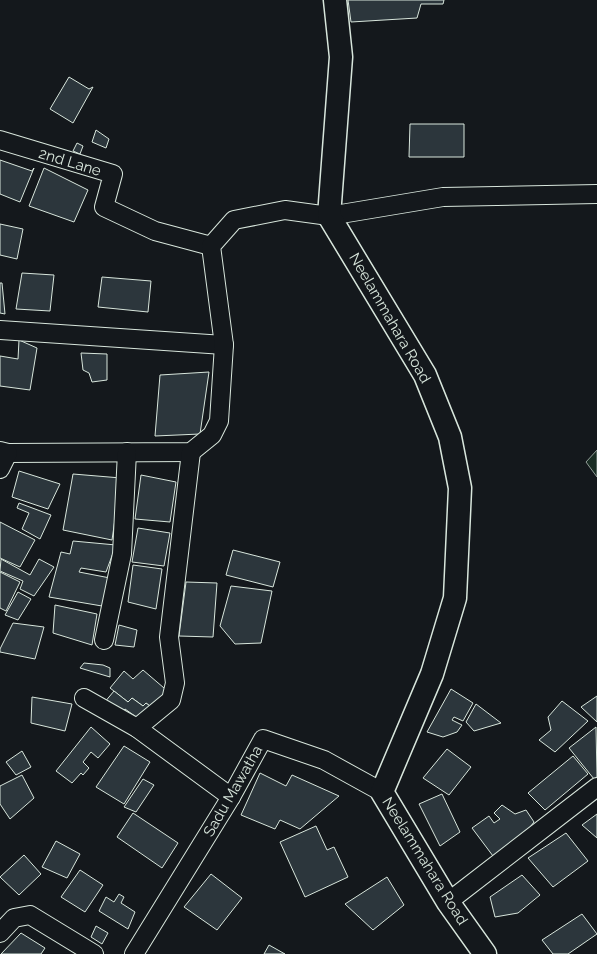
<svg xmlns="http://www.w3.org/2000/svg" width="597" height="954" viewBox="0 0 597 954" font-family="Raleway,sans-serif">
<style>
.green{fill:#1a2d24;stroke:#939e99}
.building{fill:#2c363c;stroke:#d8e6dc}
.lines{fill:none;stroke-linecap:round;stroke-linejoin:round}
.minor-casing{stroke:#d8e6dc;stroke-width:20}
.tertiary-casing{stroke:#d8e6dc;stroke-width:25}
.minor{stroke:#14181c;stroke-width:18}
.tertiary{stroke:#14181c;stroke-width:22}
.labels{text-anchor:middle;stroke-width:4;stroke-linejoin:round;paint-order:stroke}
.street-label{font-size:15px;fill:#d8e6dc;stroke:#14181c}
</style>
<rect width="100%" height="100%" fill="#14181c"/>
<path class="green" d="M597,450v27l-11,-15z"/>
<g class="building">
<path d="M348,0h96l-1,4h-22l-4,14 -66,4z"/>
<path d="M69,77l20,12 4,-2 -20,36 -23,-14z"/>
<path d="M410,124h54v33h-55z"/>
<path d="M96,130l13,9 -3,9 -14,-6z"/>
<path d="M77,143l6,3 -3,8 -7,-3z"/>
<path d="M0,160l32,11 2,-3 -14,34 -20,-8z"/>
<path d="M44,168l44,22 -14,32 -45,-16z"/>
<path d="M0,224l23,5 -6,30 -17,-4z"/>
<path d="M22,273l32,2 -4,36 -34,-2z"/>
<path d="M102,277l49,4 -3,31 -50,-5z"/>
<path d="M0,283h2l3,31 -5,-1z"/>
<path d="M19,340l18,8 -7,42 -30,-4v-30l18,3z"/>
<path d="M81,353l26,1v26l-15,2 -3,-9 -6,-3z"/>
<path d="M209,372l-9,62 -45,2 5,-61z"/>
<path d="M19,471l41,13 -12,25 -36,-12z"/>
<path d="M73,474l48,4 -9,62 -49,-10z"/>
<path d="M141,475l35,7 -6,40 -35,-3z"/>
<path d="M19,503l32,12 -11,24 -18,-10 7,-16 -12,-5z"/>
<path d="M0,522l35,18 -15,27 -20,-9z"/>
<path d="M138,528l32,5 -6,33 -32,-4z"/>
<path d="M73,541l43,4 -10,27 -25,-4 -2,4 31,6 -8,28 -53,-9 12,-45 9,2z"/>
<path d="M233,550l47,12 -7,25 -47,-12z"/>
<path d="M1,559l29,16 9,-16 15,8 -20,29 -14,-7 3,-8 -23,-10z"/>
<path d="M133,565l29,4 -6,40 -28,-7z"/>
<path d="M0,572l20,10 -14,29 -6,-3z"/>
<path d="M186,582l31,1 -4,54 -34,-1z"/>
<path d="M231,586l41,5 -11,52 -26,1 -15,-18z"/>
<path d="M18,592l13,7 -13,21 -13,-5z"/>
<path d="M55,605l42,9 -5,31 -39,-12z"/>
<path d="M13,623l31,4 -9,32 -35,-7v-3z"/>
<path d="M119,625l18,5 -3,17 -19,-2z"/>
<path d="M84,663l19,2 7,3v9l-30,-9z"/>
<path d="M143,670l28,24 -15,17 -10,-8 -3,3 -11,-8 -4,4 -18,-14 14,-17 9,8z"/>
<path d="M451,689l22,14 -10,18 -9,-4 -2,3 10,5 -5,7 -14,5 -16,-5z"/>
<path d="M114,691l14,11 4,-4 11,8 3,-3 4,3 -11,13 -14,-10 -6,7 -15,-13z"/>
<path d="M597,696v26l-16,-15z"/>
<path d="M32,697l40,7 -7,27 -34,-8z"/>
<path d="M562,701l26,20 -33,31 -16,-12 12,-10 -3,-13z"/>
<path d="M476,704l25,19 -27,8 -8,-9z"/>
<path d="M91,727l19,17 -12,14 -7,-6 -8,10 6,6 -6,7 -2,-2 -9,10 -16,-12z"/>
<path d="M596,727l1,50 -3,2 -25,-31z"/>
<path d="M124,746l26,16 -26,42 -28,-17z"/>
<path d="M447,749l24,18 -22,28 -26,-17z"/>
<path d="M22,751l9,16 -15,8 -10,-13z"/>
<path d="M573,756l15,18 -43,36 -17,-17z"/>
<path d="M260,773l26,13 6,-11 47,21 -39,33 -20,-9 -5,9 -34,-14z"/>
<path d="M22,775l12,23 -24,21 -10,-15v-18z"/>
<path d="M143,779l11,6 -18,27 -12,-5z"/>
<path d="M442,794l18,38 -20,14 -21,-42z"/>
<path d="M502,805l13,9 11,-4 8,12 -11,14 -30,20 -21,-28 17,-12 5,7 6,-4 -6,-6z"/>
<path d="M133,813l45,30 -16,25 -45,-31z"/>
<path d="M597,814v24l-15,-13z"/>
<path d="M316,826l11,24 7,-3 14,30 -43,20 -25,-55z"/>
<path d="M566,833l22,28 -35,26 -25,-29z"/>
<path d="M56,841l24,13 -13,24 -25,-11z"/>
<path d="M24,855l17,19 -22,21 -19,-18z"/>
<path d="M80,870l23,15 -18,27 -24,-15z"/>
<path d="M211,874l31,24 -25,32 -33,-23z"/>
<path d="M522,875l18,20 -22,18 -23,4 -5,-20z"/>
<path d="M387,877l17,28 -31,25 -28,-26z"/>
<path d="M119,894l5,3 -3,6 14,9 -7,17 -29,-18 7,-14 8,5z"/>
<path d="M582,914l15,20 -29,20h-15l-11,-14z"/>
<path d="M96,926l12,7 -6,11 -11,-7z"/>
<path d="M21,933l24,15 -4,6h-40z"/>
<path d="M269,945l16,9h-21z"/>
</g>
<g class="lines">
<defs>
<g id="minor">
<path d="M0,140l113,34 -9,33 51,24 56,15"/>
<path d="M0,330l224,15"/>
<path d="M0,451l8,2 183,-1 21,-17 7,-14 5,-76 -13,-99 23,-26 51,-10 44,6 114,-19 154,-3"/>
<path d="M0,469l8,-16"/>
<path d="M104,640l18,-86 5,-102"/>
<path d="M84,698l53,30 94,69"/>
<path d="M137,728l34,-28 4,-17 -6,-46 22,-185"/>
<path d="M448,902l149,-115"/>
<path d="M0,933l14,-15 16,-3 64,39"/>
<path d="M134,954l97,-157 32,-58 61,21 58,32"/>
</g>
<path id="tertiary" d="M335,0l6,57 -12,159 96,159 25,62 10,51 -5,110 -23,76 -50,118 66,110 37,52"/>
</defs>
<use href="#minor" class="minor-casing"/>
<use href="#tertiary" class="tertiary-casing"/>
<use href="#minor" class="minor"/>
<use href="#tertiary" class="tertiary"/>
</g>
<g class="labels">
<g class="street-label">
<text transform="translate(70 162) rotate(17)" y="5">2nd Lane</text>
<text transform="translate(390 318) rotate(60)" y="5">Neelammahara Road</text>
<text transform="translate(233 791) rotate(-60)" y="5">Sadu Mawatha</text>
<text transform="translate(425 861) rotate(58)" y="5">Neelammahara Road</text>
</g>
</g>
</svg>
